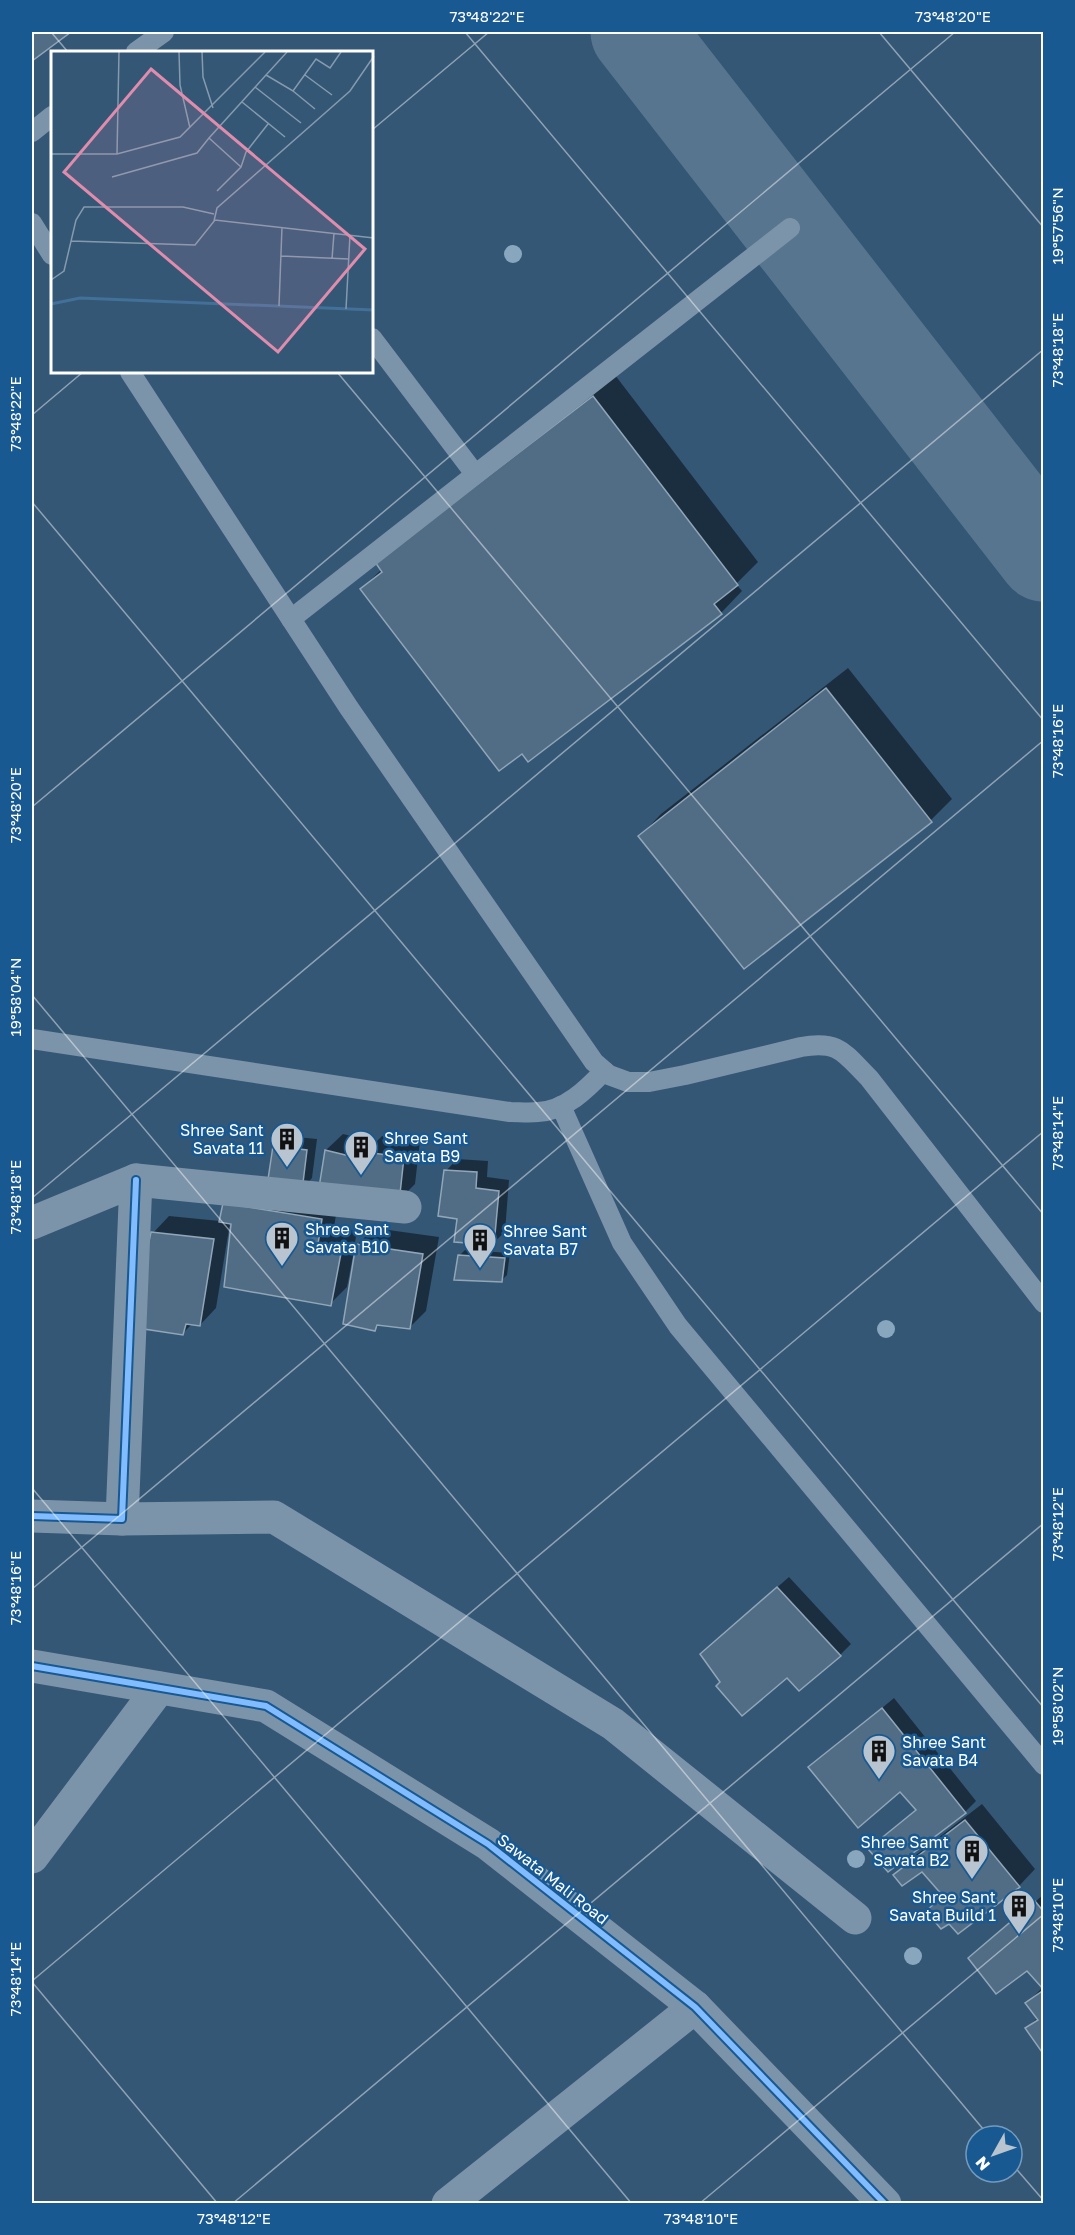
<svg xmlns="http://www.w3.org/2000/svg" width="1075" height="2235" viewBox="0 0 1075 2235" font-family="'Golos Text',sans-serif">
<style>
.shadow{fill:#0007}
.lines{fill:none;stroke-linecap:round;stroke-linejoin:round}
.taxiway{stroke:#587590;stroke-width:93}
.building{fill:#516d86;stroke:#91a6b7;stroke-width:1.5}
.service{stroke:#7c94a9;stroke-width:20}
.minor{stroke:#7c94a9;stroke-width:33}
.tertiary{stroke:#7c94a9;stroke-width:33}
.cycleway-casing{stroke:#185992;stroke-width:10}
.cycleway{stroke:#80bcff;stroke-width:6}
.tree{fill:#89a6bf}
.ticks{fill:none;stroke:#fff;stroke-width:1.5;stroke-opacity:0.45}
.labels{text-anchor:middle;stroke-width:5;stroke-linejoin:round;paint-order:stroke}
.poi-label{font-size:16px;fill:#fff;stroke:#185992;text-anchor:start}
.street-label{font-size:16px;fill:#fff;stroke:#185992}
.inset-river{fill:none;stroke:#437098;stroke-width:3}
.inset-road{fill:none;stroke:#859aad;stroke-width:1.5}
.view{fill:#e08cad;fill-opacity:0.15;stroke:#e08cad;stroke-width:3}
.inset-edge{fill:none;stroke:#fff;stroke-width:3}
.neatline{fill:none;stroke:#fff;stroke-width:2}
.ticks-label{font-size:15px;text-anchor:middle;fill:#fff}
</style>
<rect width="100%" height="100%" fill="#345776"/>
<g class="shadow">
<path d="M32,32h37l-37,27z"/>
<path d="M615,375l143,187 -22,22 6,7 -21,22 -360,-24 21,-20 -5,-7z"/>
<path d="M848,668l104,131 -21,21 -187,147 -104,-131 21,-22z"/>
<path d="M343,1134l33,8 6,-6 38,5 -5,43 -17,17 -72,-51z"/>
<path d="M286,1136l31,3 -5,39 -11,12 -27,-43z"/>
<path d="M457,1159l31,2 -1,16 22,3 -4,52 -12,11 -35,-26 -12,-46z"/>
<path d="M338,1203l-4,24 23,4 -3,17 20,-20 65,9 -13,74 -17,17 -29,-4 -5,5 -19,-77 -2,-1 -7,36 -17,17 -99,-87 -15,91 -16,17 -8,-1 -10,10 -29,-101 16,-17 51,5 4,-17z"/>
<path d="M465,1250l45,3 -3,22 -6,6 -42,-25z"/>
<path d="M789,1577l62,67 -11,11 -53,21 -65,6 -9,-39z"/>
<path d="M894,1698l82,103 -11,11 -95,37 47,-40 -17,-19 -90,-22z"/>
<path d="M982,1804l53,65 -16,17 -75,9 -22,-25 -27,5 17,-17z"/>
<path d="M1044,1894v159l-17,-25 11,-11 -11,-14 16,-16 -16,-18 -57,-10z"/>
</g>
<g class="lines">
<path class="taxiway" d="M637,32l407,523"/>
</g>
<g class="building">
<path d="M32,32h39l-39,29z"/>
<path d="M593,396l145,189 -24,19 8,10 -194,148 -6,-8 -23,17 -139,-182 22,-17 -7,-10z"/>
<path d="M826,688l106,134 -188,147 -106,-133z"/>
<path d="M273,1146l34,4 -5,41 -35,-5z"/>
<path d="M325,1150l37,9 2,-7 40,5 -5,46 -81,-9z"/>
<path d="M444,1170l33,2 -1,16 23,3 -5,54 -40,-3 3,-23 -19,-3z"/>
<path d="M223,1203l99,16 -4,25 24,4 -11,58 -107,-19 7,-63 -12,-2z"/>
<path d="M151,1232l63,7 -14,87 -14,-2 -3,11 -39,-6 -6,-36z"/>
<path d="M356,1244l67,10 -13,75 -33,-4 -2,6 -32,-7z"/>
<path d="M458,1255l47,3 -3,24 -48,-2z"/>
<path d="M777,1587l64,69 -42,35 -12,-13 -45,38 -26,-30 4,-4 -20,-28z"/>
<path d="M882,1708l84,105 -78,59 -20,-23 48,-39 -16,-18 -42,36 -50,-61z"/>
<path d="M965,1820l55,67 -62,47 -9,-10 -8,5 -15,-18 17,-15 -21,-24 -20,14 -9,-11z"/>
<path d="M1035,1901l9,11v78l-17,-19 -31,23 -28,-36z"/>
<path d="M1044,1990v65l-19,-27 13,-8 -13,-17z"/>
</g>
<g class="lines">
<g class="service">
<path d="M136,52l28,-20"/>
<path d="M32,132l20,-16"/>
<path d="M32,223l20,32"/>
<path d="M372,338l103,136"/>
<path d="M130,372l219,336 245,354 15,13 19,7h21l36,-7 116,-28c38,-7 43,6 68,31l175,225"/>
<path d="M291,619l499,-391"/>
<path d="M32,1039l478,73c9,0 19,1 28,0 27,-1 49,-23 66,-41"/>
<path d="M561,1106l61,137 56,83 366,439"/>
</g>
<g class="minor">
<path d="M32,1223l104,-43 269,27"/>
<path d="M32,1516l90,3 14,-339"/>
<path d="M122,1519l152,-2 339,207 242,194"/>
<path d="M32,1857l127,-169"/>
<path d="M448,2204l247,-197"/>
</g>
<path class="tertiary" d="M32,1666l234,40 222,138 207,163 190,197"/>
<defs>
<g id="cycleway">
<path d="M32,1516l90,3 14,-339"/>
<path d="M32,1666l234,40 222,138 207,163 190,197"/>
</g>
</defs>
<use href="#cycleway" class="cycleway-casing"/>
<use href="#cycleway" class="cycleway"/>
</g>
<g class="tree">
<circle cx="513" cy="254" r="9"/>
<circle cx="886" cy="1329" r="9"/>
<circle cx="856" cy="1859" r="9"/>
<circle cx="913" cy="1956" r="9"/>
</g>
<path class="ticks" d="M51,32l17,20M465,32l579,689M879,32l165,196M372,130l117,-98M337,372l707,843M32,415l51,-43M32,502l1012,1206M32,807l923,-775M32,995l957,1141M32,1198l1012,-849M32,1488l600,716M32,1589l1012,-849M32,1981l1012,-850M32,1982l186,222M1012,2164l32,37M232,2204l812,-681M699,2204l345,-290"/>
<defs>
<symbol id="building-pin" viewBox="-11 -11 22 30"><path d="M0 17L-7.5 6A9.5 9.5 0 1 1 7.5 6Z" fill="#b8c4cf" stroke="#185992"/><path d="M-4-6H4V6H1V3H-1V6H-4ZM-2.5-4.3h1.7v1.8h-1.7ZM.8-4.3h1.7v1.8H.8ZM-2.5-1h1.7V.8h-1.7ZM.8-1h1.7V.8H.8Z" fill="#111"/></symbol>
</defs>
<g fill-rule="evenodd">
<use href="#building-pin" x="268" y="1120" width="38" height="52"/>
<use href="#building-pin" x="342" y="1128" width="38" height="52"/>
<use href="#building-pin" x="263" y="1219" width="38" height="52"/>
<use href="#building-pin" x="461" y="1221" width="38" height="52"/>
<use href="#building-pin" x="860" y="1732" width="38" height="52"/>
<use href="#building-pin" x="953" y="1832" width="38" height="52"/>
<use href="#building-pin" x="1000" y="1887" width="38" height="52"/>
</g>
<g class="labels">
<g class="poi-label">
<text x="264" y="1136" text-anchor="end">Shree Sant<tspan x="264" dy="18">Savata 11</tspan></text>
<text x="384" y="1144">Shree Sant<tspan x="384" dy="18">Savata B9</tspan></text>
<text x="305" y="1235">Shree Sant<tspan x="305" dy="18">Savata B10</tspan></text>
<text x="503" y="1237">Shree Sant<tspan x="503" dy="18">Savata B7</tspan></text>
<text x="902" y="1748">Shree Sant<tspan x="902" dy="18">Savata B4</tspan></text>
<text x="949" y="1848" text-anchor="end">Shree Samt<tspan x="949" dy="18">Savata B2</tspan></text>
<text x="996" y="1903" text-anchor="end">Shree Sant<tspan x="996" dy="18">Savata Build 1</tspan></text>
</g>
<g class="street-label">
<text transform="translate(553 1879) rotate(38)" y="6">Sawata Mali Road</text>
</g>
</g>
<g transform="translate(51 51)">
<rect width="322" height="322" fill="#345776"/>
<path class="inset-river" d="M0,253l29,-6 294,12"/>
<path class="inset-road" d="M128,1l1,33 10,43M151,1l1,25 10,31M236,1l-21,23 27,16 23,-32 14,9 11,-16M254,24l27,20M204,36l46,36M242,40l22,18M191,51l43,35M0,103h66l63,-17 85,-85M66,103l2,-102M190,116l-32,-29 57,-63M61,126l85,-24 12,-15M166,140l24,-24 5,-15 22,-28M163,170l3,-13 133,-117 24,-35M20,190l124,4 20,-25 159,18M230,205l68,3M281,208l2,-26M0,229l13,-9 12,-51 8,-13h99l31,7M228,255l3,-79M295,258l4,-74"/>
<path class="view" d="M100,18l214,180 -87,103 -214,-180z"/>
<rect width="322" height="322" class="inset-edge"/>
</g>
<rect width="1075" height="2235" fill="none" stroke="#185992" stroke-width="66"/>
<g transform="translate(994 2154) rotate(230)"><circle r="28" fill="#185992" stroke="#749bbe" stroke-width="1.5"/>
<path d="M0-4.5L10 22L0 15L-10 22Z" fill="#b8c4cf"/>
<text y="-9" font-size="16" font-weight="bold" text-anchor="middle" fill="#ffffff">N</text>
</g>
<rect x="33" y="33" width="1009" height="2169" class="neatline"/>
<g class="ticks-label">
<text x="487" y="22">73°48'22"E</text>
<text x="953" y="22">73°48'20"E</text>
<text transform="translate(1058 226) rotate(-90)" y="5">19°57'56"N</text>
<text transform="translate(1058 350) rotate(-90)" y="5">73°48'18"E</text>
<text transform="translate(16 414) rotate(-90)" y="5">73°48'22"E</text>
<text transform="translate(1058 741) rotate(-90)" y="5">73°48'16"E</text>
<text transform="translate(16 805) rotate(-90)" y="5">73°48'20"E</text>
<text transform="translate(16 997) rotate(-90)" y="5">19°58'04"N</text>
<text transform="translate(1058 1133) rotate(-90)" y="5">73°48'14"E</text>
<text transform="translate(16 1197) rotate(-90)" y="5">73°48'18"E</text>
<text transform="translate(1058 1524) rotate(-90)" y="5">73°48'12"E</text>
<text transform="translate(16 1588) rotate(-90)" y="5">73°48'16"E</text>
<text transform="translate(1058 1706) rotate(-90)" y="5">19°58'02"N</text>
<text transform="translate(1058 1915) rotate(-90)" y="5">73°48'10"E</text>
<text transform="translate(16 1979) rotate(-90)" y="5">73°48'14"E</text>
<text x="234" y="2224">73°48'12"E</text>
<text x="701" y="2224">73°48'10"E</text>
</g>
</svg>
